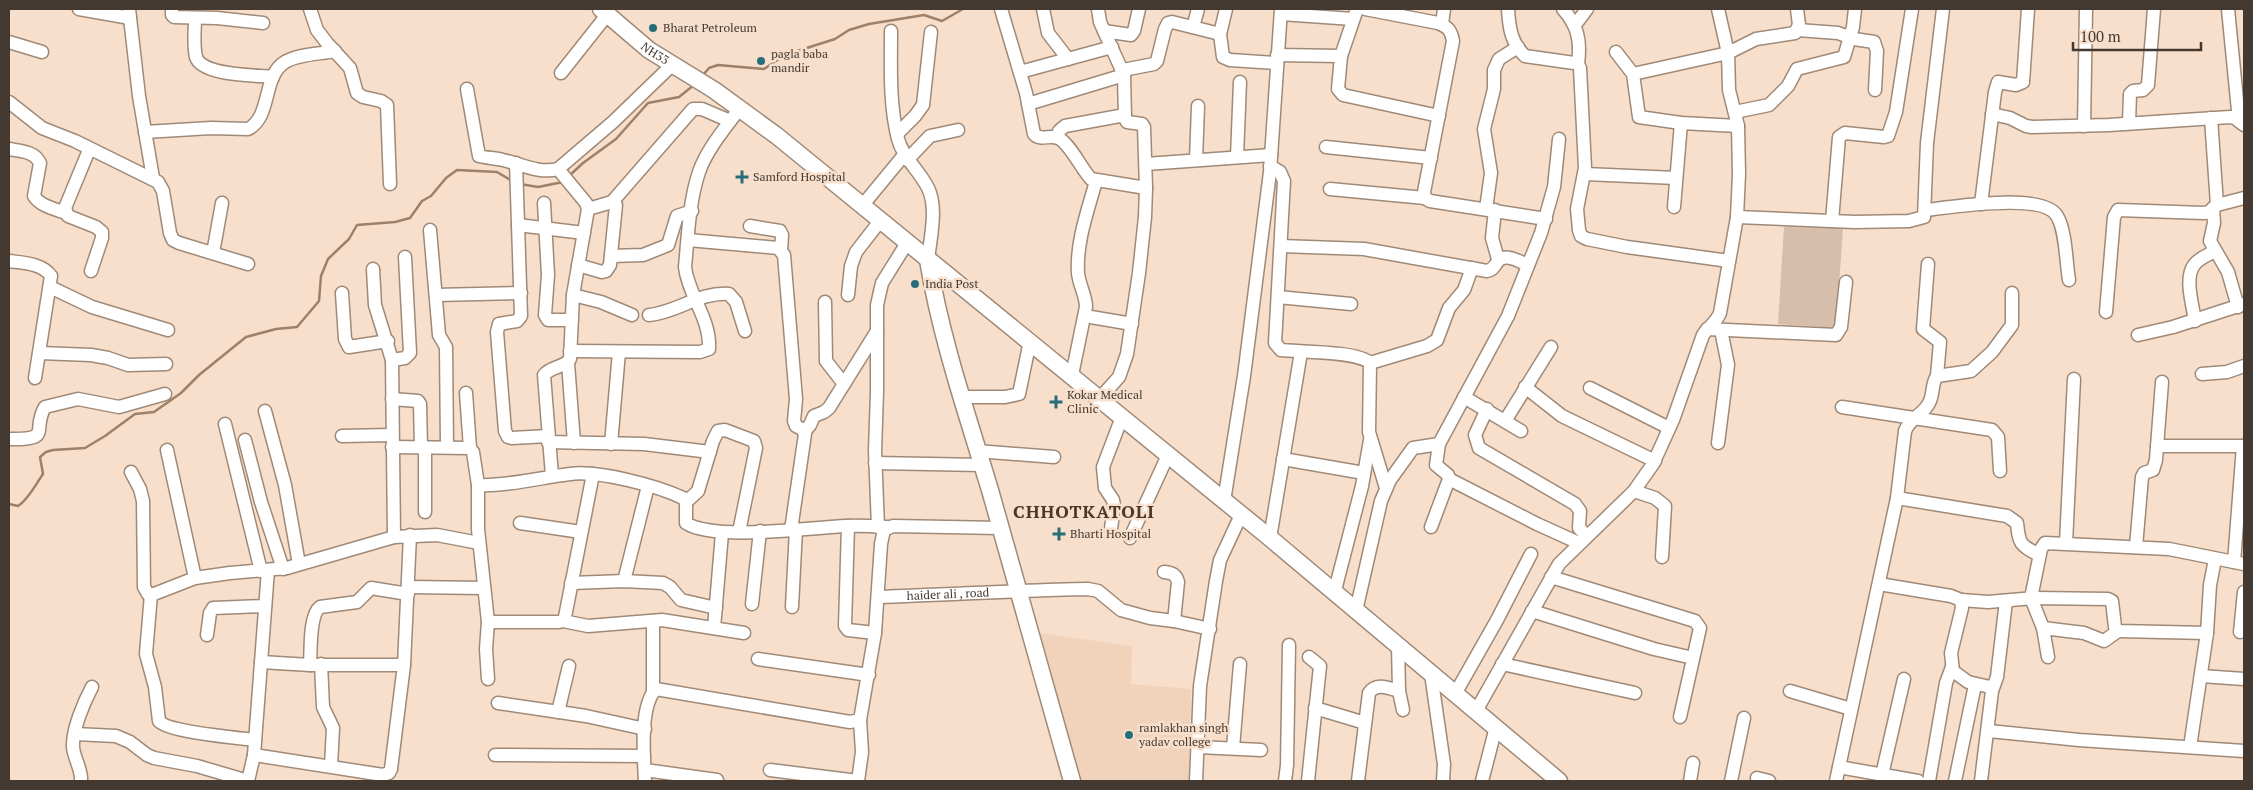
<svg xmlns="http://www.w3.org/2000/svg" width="2253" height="790" viewBox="0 0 2253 790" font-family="'PT Serif',serif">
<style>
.built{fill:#f1d3bb}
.green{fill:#d6beab}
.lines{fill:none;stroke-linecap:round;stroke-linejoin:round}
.stream{stroke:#9f8169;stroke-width:2.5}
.minor-casing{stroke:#9f8977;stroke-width:15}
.major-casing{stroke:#9f8977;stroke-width:19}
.minor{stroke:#fff;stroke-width:12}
.major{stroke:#fff;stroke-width:16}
.poi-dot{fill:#256d79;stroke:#f8dfcc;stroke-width:2}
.labels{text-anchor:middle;stroke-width:5;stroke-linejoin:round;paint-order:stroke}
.poi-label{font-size:12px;fill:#433931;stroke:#f8dfcc;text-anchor:start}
.street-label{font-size:12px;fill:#433931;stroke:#f8dfcc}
.district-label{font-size:18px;font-weight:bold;letter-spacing:1px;fill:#4c3829;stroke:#f8dfcc}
</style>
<rect width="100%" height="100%" fill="#f8dfcc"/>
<path class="built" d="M1039,633l93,13 -1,38 60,5 -2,92h-109z"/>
<path class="green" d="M1784,227l59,1 -7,100 -58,-4z"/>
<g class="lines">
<g class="stream">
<path d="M703,75l6,-7 9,-3 46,4 21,-14 50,-16 14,-9 20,-6 55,-9 18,6 21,-12"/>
<path d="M569,176l14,-13 33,-24 32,-36 31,-6 15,-12"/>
<path d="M520,184l18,3 25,-5"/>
<path d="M9,504l9,2c10,-6 18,-22 25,-32l-3,-17 6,-5 7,-2 32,-2 20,-12 30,-22 19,-2 27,-19 18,-18 47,-38 30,-8 21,-2 22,-26 2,-25 7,-17 21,-20 8,-14 38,-3 15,-4 12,-17 9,-5 15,-18 11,-8 40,2 15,9"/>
</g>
<defs>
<g id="minor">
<path d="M79,9l51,9"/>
<path d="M129,9l10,87 14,82"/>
<path d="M172,9v6l2,2 43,1 46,5"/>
<path d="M310,9l7,21 10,13 23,25 7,25 6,4 18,4 6,4 3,79"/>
<path d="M1001,9l25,84 8,41c7,8 17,-1 26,5 11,7 21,29 31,40l55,9"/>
<path d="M1043,9l5,24 20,26"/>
<path d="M1098,9l2,13 24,53 1,43 2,4 15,2 2,3 2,61 -1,29 -6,56 -12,81 -8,23 -19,21"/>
<path d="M1226,9l-6,25 3,23 7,3 47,3"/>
<path d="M1365,9l73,14c10,4 13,7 15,18l-29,151 1,6 5,3 116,18"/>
<path d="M1508,9c1,18 3,34 17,47l49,7 4,1 2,4 5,100 -8,41 2,21 2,6 6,3 40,8 102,14"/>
<path d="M1563,9c15,17 18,32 15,55"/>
<path d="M2228,9l11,112"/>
<path d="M1281,14l72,5"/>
<path d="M195,18c0,12 -2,27 1,39 6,19 60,18 77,20"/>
<path d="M1442,24l2,-15"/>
<path d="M1575,25l12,-16"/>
<path d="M1193,27l5,-18"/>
<path d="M1798,30l40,3 16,6 20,3 3,9 -2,39"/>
<path d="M891,31c0,36 -2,72 7,108 5,19 21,31 30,49 10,20 2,51 0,72"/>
<path d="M1104,31l27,4 3,-4 5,-22"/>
<path d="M9,42l33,10"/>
<path d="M1616,52l17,22 6,43 42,6 57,3"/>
<path d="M1277,55l64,1 16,-47"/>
<path d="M1341,56l-3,33 5,6 96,21"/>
<path d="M1123,70l31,-6 3,-3 8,-32 3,-6 4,-1 48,12"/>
<path d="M1020,72l92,-25"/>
<path d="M561,73l46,-58"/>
<path d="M1633,74l95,-21 28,-14 39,-6 4,-8 -2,-16"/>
<path d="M467,89l12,67c8,2 16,2 24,4 18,4 36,14 55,9l55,-47 59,-57"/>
<path d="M9,102l33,26 33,13 83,41 5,9 7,42 3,7 6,3 69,21"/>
<path d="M1028,104l96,-29"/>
<path d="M1735,112l34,-7 19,-19 9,-17 47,-12 9,-30 2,-18"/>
<path d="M1992,114l18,4 16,8 6,1 77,-2 121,-8 5,1 9,7"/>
<path d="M2211,118l6,87"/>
<path d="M2129,123l1,-29 3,-3 10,-1 5,-5 6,-76"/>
<path d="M2084,126l2,-117"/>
<path d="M145,132l66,-4 37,1c24,-12 14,-53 37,-67 13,-8 35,-8 50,-11"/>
<path d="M897,134l18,-18 8,-11 8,-73"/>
<path d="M1058,137l1,-6 6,-5 60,-11"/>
<path d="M1326,147l105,11"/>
<path d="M9,149c11,2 25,2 31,14l-6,33c6,10 21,13 32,17"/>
<path d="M89,150l-24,58 3,8 28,11 6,5v6l-11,33"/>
<path d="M1237,157l3,-75"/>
<path d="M907,160l23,-24 28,-6"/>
<path d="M1196,160l2,-54"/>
<path d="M516,163l5,153 -4,5 -18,3 -2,8 8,99 3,6 4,1 36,-2"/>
<path d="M1146,164l125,-9"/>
<path d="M1270,166l10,6 4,9 -9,162 6,7c19,2 77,1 89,13l-1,69 17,56"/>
<path d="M1585,174l91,4"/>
<path d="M1330,189l95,9"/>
<path d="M612,202l81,-93h9l28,12"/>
<path d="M544,203l4,72 -3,40 3,5h24"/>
<path d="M1981,204l14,-112 3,-10 18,3 7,-3 5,-73"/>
<path d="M862,206l42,-51"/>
<path d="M1674,207l7,-84"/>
<path d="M2213,208l1,15 -4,18 18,31 10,35"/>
<path d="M1486,209l5,-36 -7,-44 10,-40v-19l5,-11 19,-12"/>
<path d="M1495,210l-3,28 6,21"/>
<path d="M1926,210c25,-3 118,-18 131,6 9,14 9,47 12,64"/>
<path d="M1737,217l118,5 54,-1 15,-4 3,-74 16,-134"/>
<path d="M1832,221l7,-84 6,-4 39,4 4,-1 8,-24 16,-103"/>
<path d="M518,225l66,8"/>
<path d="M750,226l30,5 2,4 -1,16"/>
<path d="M430,230l9,105 7,12 1,100"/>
<path d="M688,240l90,8 6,7 12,144 -2,22 2,5 6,3 3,5 -14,96"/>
<path d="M1281,246l83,3 123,22c5,-1 6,-3 9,-7 7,-13 22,-3 32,1"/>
<path d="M213,253l9,-50"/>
<path d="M611,256l32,-1 25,-10 9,-29 15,-5"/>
<path d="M9,261c14,2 33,2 42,15l-16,102"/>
<path d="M1928,264l-5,65 17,13 -3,34"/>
<path d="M578,265l24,7 4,-1 4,-6 6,-60 -4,-3 -24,7"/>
<path d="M373,269l2,36 17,55 2,177"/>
<path d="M50,287l42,20 76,23"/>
<path d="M342,293l3,46 4,8 39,-6"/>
<path d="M436,295l85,-2"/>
<path d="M573,295l28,7 31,13"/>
<path d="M848,295l3,-29 5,-14 24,-31"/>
<path d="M1278,297l73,7"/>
<path d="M825,302l1,59 18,23"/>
<path d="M2106,312l8,-95 4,-7 86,3 5,-1 8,-7 27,-7"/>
<path d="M649,315c30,-3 49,-23 80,-21l7,8 9,29"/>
<path d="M1085,316l47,8"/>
<path d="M2195,321c-2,-15 -11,-43 -1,-56 5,-7 14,-10 21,-14"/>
<path d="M1707,329l129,6 5,-8 5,-45"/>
<path d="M2138,335l35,-8 71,-23"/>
<path d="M570,351l130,1 9,-3c2,-30 -21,-54 -24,-82 3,-31 4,-65 14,-95 8,-23 27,-45 41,-64"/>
<path d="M40,353l51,2 17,3 20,7 38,-1"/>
<path d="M392,360l13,-2 5,-5 -5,-96"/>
<path d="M568,363l6,80"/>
<path d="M1370,363l57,-17 10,-6 12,-32 15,-18 8,-22"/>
<path d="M2202,374l25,-2 17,-6"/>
<path d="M1072,375l14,-68c0,-12 -7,-22 -8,-34 -2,-31 10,-63 18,-92"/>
<path d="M1525,387l37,29 93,45"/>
<path d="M1590,388l79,40"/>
<path d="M466,393l4,55"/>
<path d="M961,397h44l14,-3 11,-53"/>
<path d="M1464,397l57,34"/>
<path d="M392,399l26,2 2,3 1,43"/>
<path d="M1842,407l150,23 6,7 2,34"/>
<path d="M1487,409l-12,26 4,13 96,56 5,7 -1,17 8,8"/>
<path d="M265,411l20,74 14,79"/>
<path d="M1505,421l46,-74"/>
<path d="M225,424l36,147"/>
<path d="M804,432l6,-7 4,-9 10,-4 5,-4 48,-77"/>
<path d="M342,436l50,-1"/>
<path d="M9,439c45,1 22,-9 36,-32l33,-8 41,8 46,-13"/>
<path d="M245,440l16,62 22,67"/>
<path d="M548,442l96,2 66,8"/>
<path d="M1718,443l10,-78 -7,-35"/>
<path d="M611,444l8,-92"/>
<path d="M2157,446h87"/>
<path d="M392,447l78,1 3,4 5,33c25,2 66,-8 92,-11 28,-4 88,12 113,24l3,4v21c27,18 123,5 159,3 14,-1 28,0 43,1"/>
<path d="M167,450l28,128"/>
<path d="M977,451l77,6"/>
<path d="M1283,459l81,14"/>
<path d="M875,463l107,2"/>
<path d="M131,472l9,17 3,12 1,86 4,7h6l41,-16 35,-5 57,-5 107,-31 43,-2 42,8"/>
<path d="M552,476l-8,-101c7,-9 20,-7 26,-16l3,-64 15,-86 -2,-6 -28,-34"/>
<path d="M1449,479l88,45 42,19"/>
<path d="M478,485v44l10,93h71l4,-1 2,-4 28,-143"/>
<path d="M1634,491l21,7 10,8 -3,51"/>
<path d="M1897,498l110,18 10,7c2,21 3,22 22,32"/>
<path d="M1224,501l20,-125 26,-204 11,-163"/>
<path d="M686,502l12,-11 15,-50 5,-10 7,-1 29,11 2,7 -17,84"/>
<path d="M425,512v-65"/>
<path d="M520,523l61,9"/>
<path d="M848,526l-3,100 3,4 27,3"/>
<path d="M878,527l-3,-76 2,-59v-87l5,-22 25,-40"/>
<path d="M1431,527l18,-48 -1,-4 -12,-10 3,-21"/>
<path d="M1111,529l3,-24 -1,-5 -8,-12 -2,-21 19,-50"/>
<path d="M1130,538l38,-83"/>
<path d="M1270,538l31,-186"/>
<path d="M2066,543l8,-164"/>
<path d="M2136,547l6,-70 2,-4 9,-3 3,-10 6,-78"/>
<path d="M2234,562l9,-116"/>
<path d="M1164,572c8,1 12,2 14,10l-4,39"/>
<path d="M1551,577l144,44 5,7 -20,89"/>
<path d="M624,581l24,-95"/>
<path d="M571,583l53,-2 39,2 7,4 11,13 35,8"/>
<path d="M1879,584l72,12 10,4 1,8 -11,45 2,18 15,11 22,5 2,4 -11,90"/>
<path d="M408,587l76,1"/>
<path d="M151,594l-5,60 9,33 4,34c9,11 79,17 96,19"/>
<path d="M1334,594l28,-108 8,-46"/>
<path id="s1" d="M878,597c70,-2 140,-7 210,-8l10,2 23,19 29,8 24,3 36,8"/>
<path d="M1961,600l27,2 47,-4 73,1 4,2 3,26 3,4 89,2"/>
<path d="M752,604l8,-73"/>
<path d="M792,607l4,-78"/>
<path d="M1356,611l25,-110 9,-21 23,-32 26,-4 69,-128 33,-83 13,-46 5,-48"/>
<path d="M1532,611l122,38 39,9"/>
<path d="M563,621l25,5 74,-6 82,13"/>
<path d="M488,622l-2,27 2,30"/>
<path d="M714,628l8,-95"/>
<path d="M2043,628l41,5 20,8 14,-10"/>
<path d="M2240,632l4,-40"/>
<path d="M207,635l3,-22 3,-5 52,-2"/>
<path d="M1398,645l1,46 4,19"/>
<path d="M2048,657l-5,-29 -12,-30 10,-49 4,-6 124,6 75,15"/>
<path d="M758,659l111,16"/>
<path d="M261,662l49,3h94"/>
<path d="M321,664l2,43 10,21 -2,38"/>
<path d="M1502,664l133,29"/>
<path d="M310,665c1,-14 -1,-50 10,-58l37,-5 14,-14 37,6"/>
<path d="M1431,674l13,90 -1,17"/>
<path d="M2201,676l43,3"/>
<path d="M1790,691l61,18"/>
<path d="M1992,691l5,-14 9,-76"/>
<path d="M653,692v-71"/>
<path d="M1455,694l42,-74 34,-66"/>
<path d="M498,703l88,13 59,13"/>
<path d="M1315,708l50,15"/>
<path d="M1476,711l83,-147 75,-73 19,-27 20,-44 30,-85c5,-8 13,-12 17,-22l17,-96 2,-43 -1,-48 -9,-36 -1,-37 -10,-44"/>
<path d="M558,712l11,-46"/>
<path d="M1989,731l90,9 165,11"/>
<path d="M75,734l41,2 14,6 17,13 7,3 43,8 51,15"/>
<path d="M1198,747l63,3"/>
<path d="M2190,747l17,-114 3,-48 5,-26"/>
<path d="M1233,748l7,-84"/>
<path d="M254,755l129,20 6,-2 2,-4 13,-104 6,-130"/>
<path d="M495,755l149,1"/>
<path d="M1839,767l79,14"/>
<path d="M645,770l72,10"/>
<path d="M770,770l88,11"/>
<path d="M1882,775l22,-96"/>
<path d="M1757,778l12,3"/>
<path d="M81,781c1,-12 -7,-22 -8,-34 -1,-17 11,-45 19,-60"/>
<path d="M248,781l6,-26 14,-185"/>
<path d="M645,781c-1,-23 -6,-75 11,-92l194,33 10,-2 15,-87 6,-89 3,-14 9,-4 107,2"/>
<path d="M858,781l4,-29 -2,-32"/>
<path d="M1196,781l4,-95 16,-105 4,-21 21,-45"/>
<path d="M1285,781l2,-16 2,-120"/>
<path d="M1308,781l12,-115 -11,-9"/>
<path d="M1358,781l11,-88c7,-11 20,-5 30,-2"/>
<path d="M1482,781l14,-54"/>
<path d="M1690,781l3,-18"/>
<path d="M1731,781l13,-63"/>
<path d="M1836,781l61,-283 8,-67c5,-13 18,-16 24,-28 5,-8 2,-19 8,-27l34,-5 21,-19 20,-27v-32"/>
<path d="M1929,781l17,-98 6,-16"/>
<path d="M1955,781l20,-96"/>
</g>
<g id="major">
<path id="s2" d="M601,9l48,41 65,40 63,46 493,402 289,243"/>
<path d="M928,260c13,79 39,154 62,230 28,97 54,194 82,291"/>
</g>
</defs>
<use href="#minor" class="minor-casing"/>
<use href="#major" class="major-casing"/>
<use href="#minor" class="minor"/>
<use href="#major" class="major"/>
</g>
<g class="poi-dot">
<circle cx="653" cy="28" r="5"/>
<circle cx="761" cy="61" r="5"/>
<path d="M739.5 169.5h5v5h5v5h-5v5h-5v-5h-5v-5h5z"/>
<circle cx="915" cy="284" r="5"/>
<path d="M1053.5 394.5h5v5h5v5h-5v5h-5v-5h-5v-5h5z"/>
<path d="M1056.5 526.5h5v5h5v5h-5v5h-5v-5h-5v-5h5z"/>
<circle cx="1129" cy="735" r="5"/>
</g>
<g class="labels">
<g class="poi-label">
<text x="663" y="32">Bharat Petroleum</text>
<text x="771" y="58">pagla baba<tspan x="771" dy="14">mandir</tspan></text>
<text x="753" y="181">Samford Hospital</text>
<text x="925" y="288">India Post</text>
<text x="1067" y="399">Kokar Medical<tspan x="1067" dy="14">Clinic</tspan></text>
<text x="1070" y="538">Bharti Hospital</text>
<text x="1139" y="732">ramlakhan singh<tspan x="1139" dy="14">yadav college</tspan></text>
</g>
<g class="street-label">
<text dy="4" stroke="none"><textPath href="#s2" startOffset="70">NH33</textPath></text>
<text dy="4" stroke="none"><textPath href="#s1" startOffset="70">haider ali , road</textPath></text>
</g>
<g class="district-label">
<text x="1084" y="518">CHHOTKATOLI</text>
</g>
</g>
<rect width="2253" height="790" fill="none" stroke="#433931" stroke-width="20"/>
<path d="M2073 42v8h128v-8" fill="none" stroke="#433931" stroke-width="2.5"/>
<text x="2080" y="42" font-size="15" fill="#433931" stroke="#f8dfcc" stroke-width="4" paint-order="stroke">100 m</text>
</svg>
